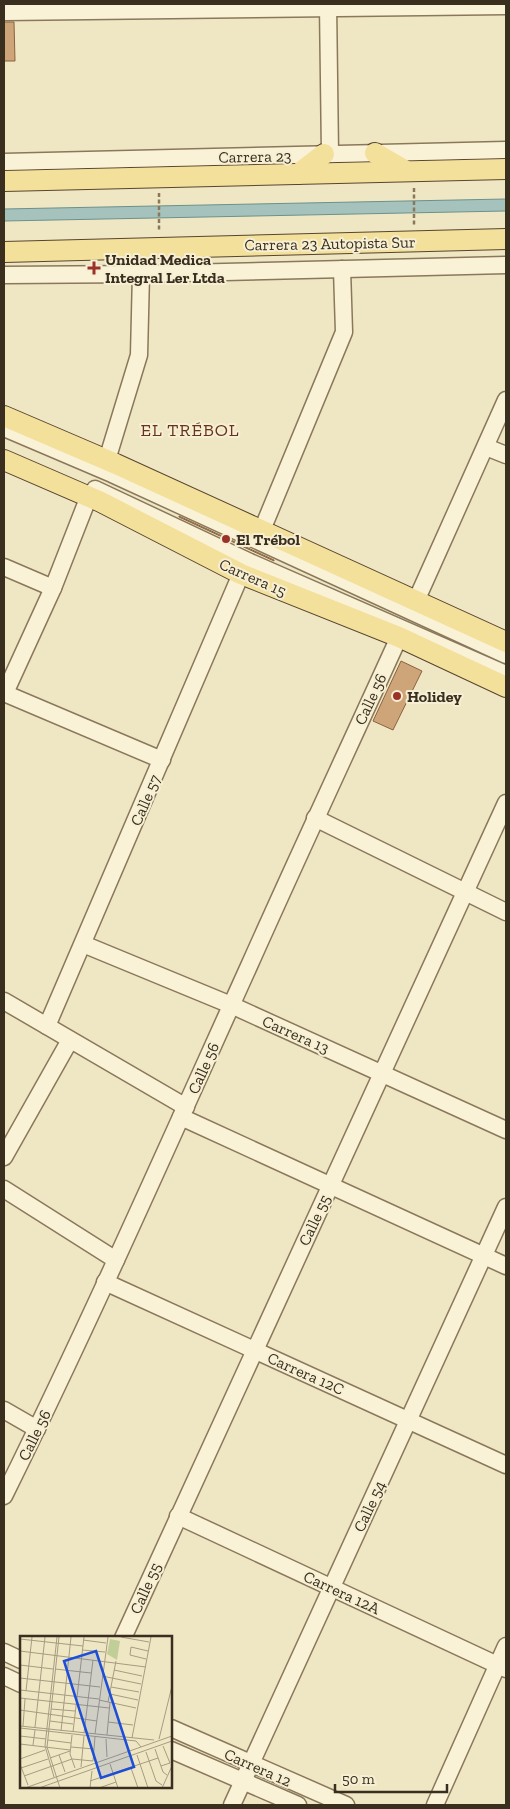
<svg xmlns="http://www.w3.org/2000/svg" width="510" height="1809" viewBox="0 0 510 1809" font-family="'Zilla Slab',serif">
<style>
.water{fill:#a6c2bc;stroke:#6c918b}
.building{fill:#cea479;stroke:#8a633f}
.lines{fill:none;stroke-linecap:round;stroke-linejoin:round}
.minor-casing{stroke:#8a785a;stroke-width:19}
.major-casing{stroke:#58452e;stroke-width:22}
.path{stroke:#8a785a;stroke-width:2.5;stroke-dasharray:4 2.5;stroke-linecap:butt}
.minor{stroke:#faf2d7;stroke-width:16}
.major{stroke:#f3e09b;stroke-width:20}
.poi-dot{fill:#9a3228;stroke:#f6efd3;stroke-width:2}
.labels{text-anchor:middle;stroke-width:4;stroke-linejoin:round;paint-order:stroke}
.street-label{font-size:16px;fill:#3a2e1e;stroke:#f6efd3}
.poi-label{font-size:16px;font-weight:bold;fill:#3a2e1e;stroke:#f6efd3;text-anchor:start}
.neighbourhood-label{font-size:18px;letter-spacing:1px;fill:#67331c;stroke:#f6efd3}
.inset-road{fill:none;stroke:#a79c82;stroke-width:1}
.view{fill:#1d4ed8;fill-opacity:0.15;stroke:#1d4ed8;stroke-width:2.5}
.inset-edge{fill:none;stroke:#3a2e1e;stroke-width:2.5}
</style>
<rect width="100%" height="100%" fill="#efe6c4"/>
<path class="water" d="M506,199v12l-502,10v-12z"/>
<g class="building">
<path d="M4,22h10l1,39h-11z"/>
<path d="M179,516l95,44v1l-95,-44z"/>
<path d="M401,661l21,10 -29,59 -20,-9z"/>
</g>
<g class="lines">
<defs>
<g id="minor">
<path d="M328,4l2,150"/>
<path d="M4,12l502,-6"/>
<path d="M4,162l502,-12"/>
<path d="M4,275l137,-1 365,-9"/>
<path d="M4,428l108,46 394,181"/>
<path d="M486,447l20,8"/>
<path d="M107,460l32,-105 2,-81"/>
<path d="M95,489l155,73 256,112"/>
<path d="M262,530l82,-198 -2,-63"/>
<path d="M4,567l49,21"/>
<path d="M416,601l90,-201"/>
<path d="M4,693l158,67"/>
<path d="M5,693l48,-105 36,-92"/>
<path d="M315,818l191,94"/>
<path d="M83,944l148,61 275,125"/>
<path d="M4,1001l182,106"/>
<path d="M47,1026l194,-452"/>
<path d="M181,1117l325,149"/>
<path d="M4,1157l66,-117"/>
<path d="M4,1189l112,71"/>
<path d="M105,1282l401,183"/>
<path d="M4,1410l33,19"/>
<path d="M4,1496c86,-174 165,-353 245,-530 49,-110 100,-219 150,-329"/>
<path d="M178,1516l328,153"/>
<path d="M123,1638l383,-835"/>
<path d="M4,1652l17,8"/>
<path d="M4,1676l17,8"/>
<path d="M171,1728l175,77"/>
<path d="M171,1750l127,55"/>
<path d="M232,1805l274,-598"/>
<path d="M435,1805l71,-159"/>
</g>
<g id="major">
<path d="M375,153l31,18"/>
<path d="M298,174l26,-20"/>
<path d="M4,181l502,-12"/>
<path d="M4,252l502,-13"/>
<path d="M4,416l112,48 390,178"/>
<path d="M4,460l97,42 140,72 158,63 107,50"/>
</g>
</defs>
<use href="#minor" class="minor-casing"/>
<use href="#major" class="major-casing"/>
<g class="path">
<path d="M414,188v37"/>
<path d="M159,193v37"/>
</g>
<use href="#minor" class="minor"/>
<use href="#major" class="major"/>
</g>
<g class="poi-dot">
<path d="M91.5 260.5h5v5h5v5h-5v5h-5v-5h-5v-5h5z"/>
<circle cx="226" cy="539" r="5"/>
<circle cx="397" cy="696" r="5"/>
</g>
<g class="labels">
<g class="street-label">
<text transform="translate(255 156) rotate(-1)" y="6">Carrera 23</text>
<text transform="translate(330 243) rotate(-1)" y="6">Carrera 23 Autopista Sur</text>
<text transform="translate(253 577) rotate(24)" y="6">Carrera 15</text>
<text transform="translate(370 699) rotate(-65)" y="6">Calle 56</text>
<text transform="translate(145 800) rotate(-67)" y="6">Calle 57</text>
<text transform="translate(296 1034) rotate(24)" y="6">Carrera 13</text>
<text transform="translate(203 1068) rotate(-66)" y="6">Calle 56</text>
<text transform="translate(314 1220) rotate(-65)" y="6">Calle 55</text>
<text transform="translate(306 1373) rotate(24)" y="6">Carrera 12C</text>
<text transform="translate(34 1435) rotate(-64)" y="6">Calle 56</text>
<text transform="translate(369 1506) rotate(-65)" y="6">Calle 54</text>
<text transform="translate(145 1588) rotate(-66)" y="6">Calle 55</text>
<text transform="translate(342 1592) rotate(25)" y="6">Carrera 12A</text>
<text transform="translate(258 1767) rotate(24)" y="6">Carrera 12</text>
</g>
<g class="poi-label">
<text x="105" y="265">Unidad Medica<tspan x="105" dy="18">Integral Ler Ltda</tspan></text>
<text x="236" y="545">El Trébol</text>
<text x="407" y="702">Holidey</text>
</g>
<g class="neighbourhood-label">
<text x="190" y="436">EL TRÉBOL</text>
</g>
</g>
<g transform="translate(20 1636)">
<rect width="152" height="152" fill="#efe6c4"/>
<path d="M90,3l10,2 -3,19 -10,-6z" fill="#c2ce97"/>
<path class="inset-road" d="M39,1l-12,110 13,41M101,1l28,5M0,3l63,7M63,4l23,3M62,14l23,2M0,15l126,16M126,23l-16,-4 1,-8 17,4M0,29l33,4M35,33l36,4M94,34l28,6M82,40l39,8M0,42l80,9M91,51l28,5M0,54l79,9M6,55l6,-54M90,58l28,6M0,62l89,10M79,64l37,8M88,66l8,-41M31,73l24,2M0,74l77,11M30,85l23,3M88,86l25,3M0,90l134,14M3,90l2,-27M15,91l10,-90M0,92l116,13 5,6M41,95l10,-94M53,96l11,-95M64,97l9,-73M75,98l13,-97M52,99l-2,19 5,14M87,99l3,-33M0,100l26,3M112,102l19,-101M86,103l1,18M139,103l13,-53M28,104l23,3M0,108l50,6M13,109l2,-15M51,111l23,2M135,113l8,23 4,3M126,116l10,29 6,4M39,119l6,17M117,119l11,33M30,122l20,-7M0,123l25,-9M73,125l2,-24M0,128l8,21M90,128l8,24M141,130l9,-3 -7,-17M61,131l3,-31M1,132l27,-9M111,132l7,20M4,140l48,-17 21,2M34,141l-9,-31 12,-109M70,145l68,-23M5,152l147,-52M19,152l133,-47M70,152l2,-17M79,152l17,-6M142,152l10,-22"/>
<path class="view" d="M76,15l38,116 -33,11 -37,-117z"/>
<rect width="152" height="152" class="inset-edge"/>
</g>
<rect width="510" height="1809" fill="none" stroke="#3a2e1e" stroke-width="10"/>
<path d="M335 1784v8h112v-8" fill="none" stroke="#3a2e1e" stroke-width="2.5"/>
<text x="342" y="1784" font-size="15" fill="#3a2e1e" stroke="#f6efd3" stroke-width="4" paint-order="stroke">50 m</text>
</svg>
